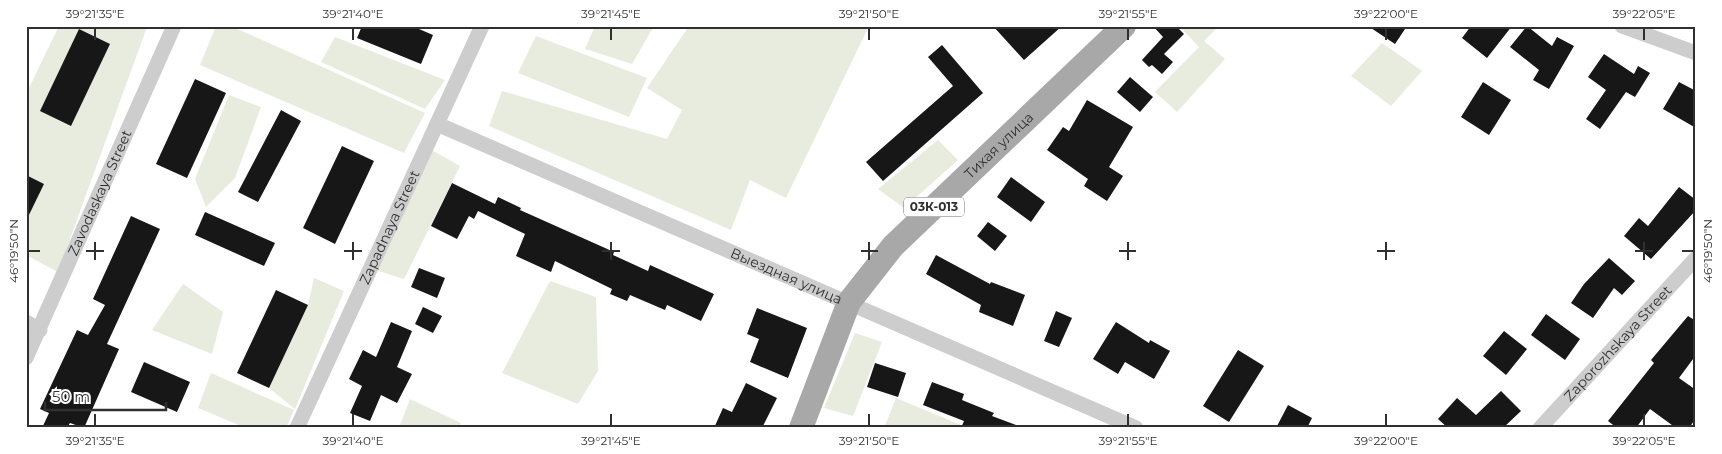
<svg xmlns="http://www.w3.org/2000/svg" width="1722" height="454" viewBox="0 0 1722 454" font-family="Montserrat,sans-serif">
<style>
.green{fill:#e8ecde}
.building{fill:#171717}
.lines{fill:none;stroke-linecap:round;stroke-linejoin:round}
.minor{stroke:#cdcdcd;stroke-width:15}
.primary{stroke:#a8a8a8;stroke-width:24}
.ticks{fill:none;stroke:#303030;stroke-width:2}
.labels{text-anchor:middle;stroke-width:5;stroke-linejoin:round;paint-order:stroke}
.shield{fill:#fff;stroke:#6e6e6e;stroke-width:1}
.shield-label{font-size:12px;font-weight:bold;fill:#303030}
.street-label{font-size:14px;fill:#303030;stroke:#fff}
.neatline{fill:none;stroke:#303030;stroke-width:2}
.ticks-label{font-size:12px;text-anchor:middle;fill:#303030}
</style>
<rect width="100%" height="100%" fill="#fff"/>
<g class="green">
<path d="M59,26l88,1 -89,245 -32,-17v-161z"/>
<path d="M216,26h15l194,87 -21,40 -204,-88z"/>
<path d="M595,26h59l-22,38 -47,-15z"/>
<path d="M689,26h180l-83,172 -36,-18 -19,50 -242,-104 13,-35 165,48 15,-29 -35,-22z"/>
<path d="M1179,26h40l-15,15 21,18 -48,53 -22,-20 44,-45z"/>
<path d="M536,36l111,42 -18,39 -111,-44z"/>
<path d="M335,37l110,43 -20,29 -104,-47z"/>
<path d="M1382,43l40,28 -31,35 -40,-30z"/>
<path d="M229,95l32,12 -26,71 -29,29 -11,-28z"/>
<path d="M938,140l20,20 -54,48 -26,-19z"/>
<path d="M430,149l30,17 -56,113 -29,-9z"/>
<path d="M314,278l30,13 -49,118 -26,-21 39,-83z"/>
<path d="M550,281l46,16 2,74 -20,33 -76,-31z"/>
<path d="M183,284l40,28 -11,42 -60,-24z"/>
<path d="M855,333l27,9 -29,74 -29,-8z"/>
<path d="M211,373l83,37 -8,18h-40l-48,-20z"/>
<path d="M896,398l65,27 -1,3h-69l-6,-2z"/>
<path d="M410,399l51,24 -2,5h-60z"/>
</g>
<g class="building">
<path d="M362,26h50l21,9 -12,29 -64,-26z"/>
<path d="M993,26h69l-38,34z"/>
<path d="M1153,26h23l8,8 -20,20 9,8 -11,12 -10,-9 -3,2 -7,-7 21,-23z"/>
<path d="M1368,26h39l-12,18z"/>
<path d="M1471,26h41l-25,32 -25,-20z"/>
<path d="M1527,26l25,20 5,-9 17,9 -25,43 -16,-9 6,-10 -29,-23z"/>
<path d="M79,29l31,15 -39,82 -31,-15z"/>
<path d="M942,45l41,48 -100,88 -17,-19 87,-76 -25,-29z"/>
<path d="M1604,54l30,20 4,-8 12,7 -15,24 -9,-5 -26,37 -14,-10 20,-29 -18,-13z"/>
<path d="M1130,77l23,20 -13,15 -23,-20z"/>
<path d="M195,79l31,14 -39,85 -31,-14z"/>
<path d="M1483,82l28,18 -22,35 -28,-18z"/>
<path d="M1679,82l17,9v37l-33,-19z"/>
<path d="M1087,100l46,27 -24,40 14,9 -16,25 -23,-15 4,-7 -41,-29 16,-23 6,4z"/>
<path d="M281,110l20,11 -43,81 -20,-10z"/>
<path d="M342,146l32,15 -39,83 -32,-16z"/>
<path d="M26,175l18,9 -18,37z"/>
<path d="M1011,177l34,25 -14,20 -34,-25z"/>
<path d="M452,183l43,21 3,-7 23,11 -1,2 94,42 -1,3 35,16 2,-6 64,29 -13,27 -34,-16 -2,5 -35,-15 -3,6 -17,-7 2,-5 -57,-28 -4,11 -35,-16 9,-22 -47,-23 -4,8 -5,-3 -12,23 -26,-13z"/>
<path d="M1679,187l17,13v10l-45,49 -27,-23 15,-18 9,8z"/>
<path d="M205,212l70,31 -11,23 -69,-31z"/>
<path d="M131,216l29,13 -53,115 12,5 -35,79 -14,-5 -3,5h-25l7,-15 -9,-4 37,-79 11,5 17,-30 -12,-6z"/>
<path d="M988,222l19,14 -12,15 -18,-15z"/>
<path d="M936,255l54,29 1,-2 34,13 -12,31 -34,-14 2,-7 -55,-31z"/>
<path d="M1609,258l26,23 -13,14 -8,-7 -21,30 -22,-15 13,-19z"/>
<path d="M419,268l26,10 -8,20 -26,-11z"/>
<path d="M276,290l32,15 -39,83 -32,-15z"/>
<path d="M423,307l19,9 -9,17 -18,-9z"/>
<path d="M757,308l50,20 -19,50 -38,-16 9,-23 -12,-5z"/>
<path d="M1056,311l16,7 -13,29 -15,-6z"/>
<path d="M1546,314l34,25 -15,21 -34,-25z"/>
<path d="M1688,316l8,5v34l-17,23 17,12v28l-7,10h-13l-26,-19 -14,19h-19l-9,-7 46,-58 -3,-3z"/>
<path d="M391,322l21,9 -15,36 15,7 -15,29 -16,-8 -11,26 -20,-8 12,-27 -13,-7 14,-29 13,7z"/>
<path d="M1116,322l33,21 1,-3 20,11 -16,28 -29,-17 -7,12 -25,-15z"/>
<path d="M1504,331l23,18 -21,26 -23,-19z"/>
<path d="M1238,350l26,16 -35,56 -26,-16z"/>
<path d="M144,362l46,20 -13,30 -46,-20z"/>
<path d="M875,363l31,10 -8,24 -31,-10z"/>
<path d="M932,382l32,12 -2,6 32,13 -2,3 27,10v2h-58l3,-7 -41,-16z"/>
<path d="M746,383l31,15 -15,30h-48l9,-20 9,4z"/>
<path d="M1501,391l20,20 -18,17h-55l-10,-9 19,-21 19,17z"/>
<path d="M1288,405l24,13 -5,10h-31z"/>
</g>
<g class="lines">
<g class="minor">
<path d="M1622,26l74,27"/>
<path id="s1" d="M437,124l699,304"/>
<path d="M26,322l14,8"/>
<path id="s2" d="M26,358l148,-332"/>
<path id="s3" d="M297,428l185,-402"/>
<path id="s4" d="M1540,428l156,-170"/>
</g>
<path class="primary" id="s5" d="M801,428l48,-126 44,-56 231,-220"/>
</g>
<path class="ticks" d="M95,28v12M353,28v12M611,28v12M869,28v12M1128,28v12M1386,28v12M1644,28v12M95,242v18M353,242v18M611,242v18M869,242v18M1128,242v18M1386,242v18M1644,242v18M28,251h12M86,251h18M344,251h18M602,251h18M861,251h17M1119,251h17M1377,251h18M1635,251h18M1682,251h12M95,414v12M353,414v12M611,414v12M869,414v12M1128,414v12M1386,414v12M1644,414v12"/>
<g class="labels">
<rect class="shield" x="904" y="197.5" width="60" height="19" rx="4"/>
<g class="shield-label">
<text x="934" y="211">03К-013</text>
</g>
<g class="street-label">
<text dy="5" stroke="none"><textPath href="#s5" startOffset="352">Тихая улица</textPath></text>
<text dy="5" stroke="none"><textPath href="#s2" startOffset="181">Zavodaskaya Street</textPath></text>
<text dy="5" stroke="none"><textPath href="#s3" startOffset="221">Zapadnaya Street</textPath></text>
<text dy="5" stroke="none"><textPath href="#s1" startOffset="381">Выездная улица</textPath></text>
<text dy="5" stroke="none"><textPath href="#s4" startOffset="115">Zaporozhskaya Street</textPath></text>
</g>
</g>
<rect width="1722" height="454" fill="none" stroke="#ffffff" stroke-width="55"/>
<path d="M45 402v8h121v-8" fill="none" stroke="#303030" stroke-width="2.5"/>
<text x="52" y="402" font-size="15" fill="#303030" stroke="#ffffff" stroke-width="4" paint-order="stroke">50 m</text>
<rect x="28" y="28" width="1666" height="398" class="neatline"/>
<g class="ticks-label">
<text x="95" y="18">39°21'35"E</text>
<text x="353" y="18">39°21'40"E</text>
<text x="611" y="18">39°21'45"E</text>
<text x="869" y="18">39°21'50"E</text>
<text x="1128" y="18">39°21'55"E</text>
<text x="1386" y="18">39°22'00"E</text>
<text x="1644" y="18">39°22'05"E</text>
<text transform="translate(14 251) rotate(-90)" y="4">46°19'50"N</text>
<text transform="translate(1708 251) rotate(-90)" y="4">46°19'50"N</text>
<text x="95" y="445">39°21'35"E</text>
<text x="353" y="445">39°21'40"E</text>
<text x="611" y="445">39°21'45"E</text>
<text x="869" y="445">39°21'50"E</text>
<text x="1128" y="445">39°21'55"E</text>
<text x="1386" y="445">39°22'00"E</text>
<text x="1644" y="445">39°22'05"E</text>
</g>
</svg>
